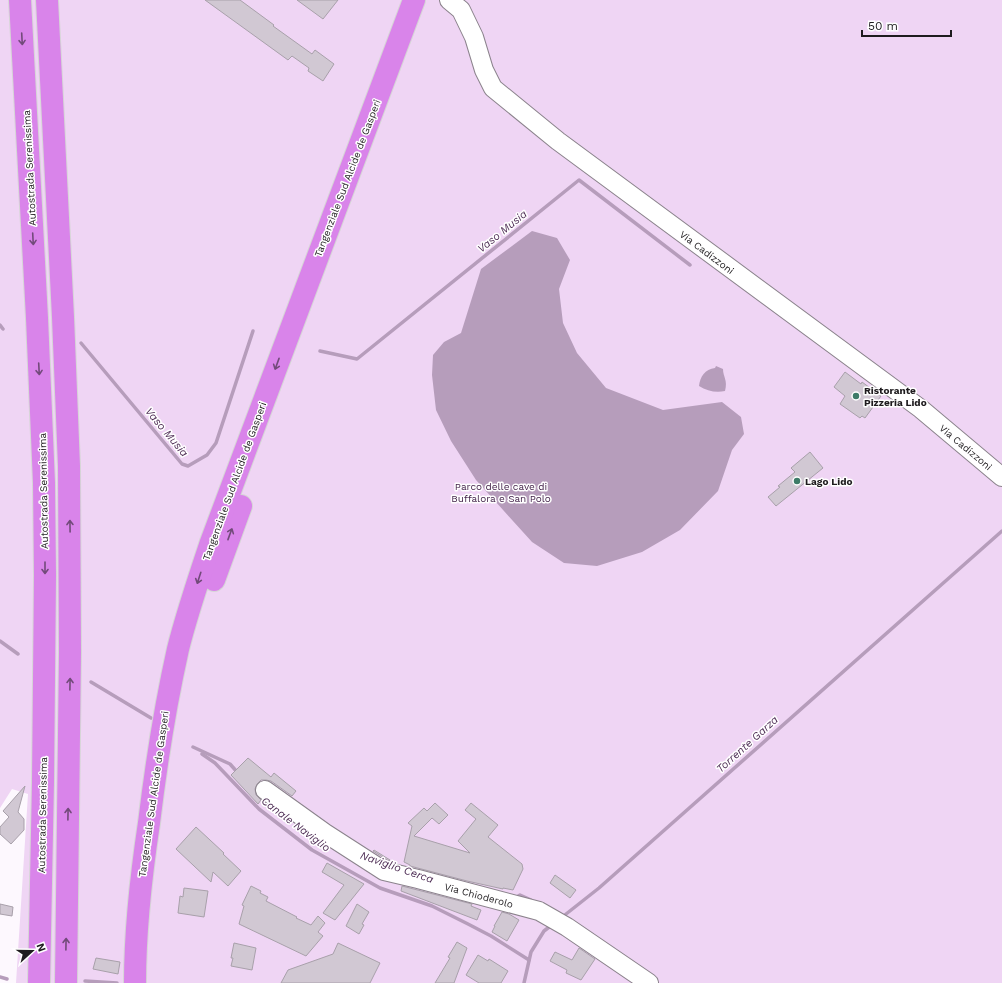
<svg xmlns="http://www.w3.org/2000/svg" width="1002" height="983" viewBox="0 0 1002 983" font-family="'Work Sans',sans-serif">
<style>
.green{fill:#efd5f4}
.water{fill:#b69dbb}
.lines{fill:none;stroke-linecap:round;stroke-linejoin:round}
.stream{stroke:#b69dbb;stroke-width:3.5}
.building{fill:#d1c8d3;stroke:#a8a0aa}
.minor-casing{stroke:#8b838c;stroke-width:20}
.highway-casing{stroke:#d6d6d6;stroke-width:24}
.minor{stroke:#fff;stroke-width:18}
.highway{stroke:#d984ea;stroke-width:22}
.oneway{stroke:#724a7a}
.poi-dot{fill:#3d7b67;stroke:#fff;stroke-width:1.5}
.labels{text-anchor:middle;stroke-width:3;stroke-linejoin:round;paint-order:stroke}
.street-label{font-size:10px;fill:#1e1b1e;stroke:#fff}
.poi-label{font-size:10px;font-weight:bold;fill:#1e1b1e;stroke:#fff;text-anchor:start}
.park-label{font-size:10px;fill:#3e1d45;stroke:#fff}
.water-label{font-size:11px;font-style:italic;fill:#4e2d55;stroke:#fff}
</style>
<rect width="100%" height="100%" fill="#fdf8fe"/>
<path class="green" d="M0,0h1002v983h-986l12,-189 -16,-5 -12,19z"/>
<g class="water">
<path d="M532,231l25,7 13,22 -11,29 4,34 14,30 29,35 57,22 59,-8 19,15 3,17 -12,16 -14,41 -38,39 -38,22 -45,14 -33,-3 -32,-21 -56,-62 -25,-39 -15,-31 -4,-35 1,-20 11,-13 17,-9 20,-64z"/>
<path d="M716,366l7,3c0,8 5,11 2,22 -9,2 -18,0 -26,-5 1,-9 6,-17 16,-18z"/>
</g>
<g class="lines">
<g class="stream">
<path d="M0,325l3,4"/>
<path d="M81,343l101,121 6,2 19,-11 9,-12 37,-112"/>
<path d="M320,351l37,8 222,-179 111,85"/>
<path d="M0,641l18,13"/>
<path d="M91,682l60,36"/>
<path d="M193,747l37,17 8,9"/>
<path d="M202,754l13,9 44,46 53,41 68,38 52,18 36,18 23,12 38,24"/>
<path d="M515,898l5,-3 11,5"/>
<path d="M561,918l38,-30 403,-357"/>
<path d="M0,977l7,2"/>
<path d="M85,981l32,2"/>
<path d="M524,983l7,-31 13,-21 9,-7"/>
</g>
</g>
<g class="building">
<path d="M205,0h35l34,25 -1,1 39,28 3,-4 19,14 -11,17 -15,-10 1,-3 -17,-12 -4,4z"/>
<path d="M297,0h41l-15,19z"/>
<path d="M845,372l16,12 1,-2 19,14 -16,22 -3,-2 -2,2 -20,-14 5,-8 -11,-9z"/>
<path d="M810,452l13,16 -47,38 -8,-9 12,-10 -2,-1 17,-14 -4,-4z"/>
<path d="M248,758l23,19 3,-4 22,18 -4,5 -21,-15 -5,-1h-5l-4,4 -2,5 1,6 5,5 -3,4 -27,-29z"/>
<path d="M25,786l-7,26 6,7v11l-13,14 -11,-10v-7l9,-10 -6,-6z"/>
<path d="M435,803l13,12 -9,9 -7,-6 -18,18 56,17 -12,-12 18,-22 -11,-9 6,-7 27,22 -10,12 34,27 1,5 -10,21 -10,-2v1l-36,-8 -57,-15v-1l-6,-3 8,-36 -4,-3 16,-15 3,3z"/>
<path d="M196,827l28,26 -1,1 18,17 -13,15 -15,-14 -2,10 -35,-33z"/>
<path d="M374,850l16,10 -1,1 -16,-10z"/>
<path d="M327,863l37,21 -29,36 -12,-7 21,-28 -22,-13z"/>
<path d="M555,875l21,15 -6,8 -20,-15z"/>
<path d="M251,886l10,5 -1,2 8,4 -2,4 31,16 -1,1 15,7 7,-9 7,7 -7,9 5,4 -17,20 -67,-32 5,-18 -2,-1z"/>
<path d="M402,886l70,18 -1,2 10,4 -4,10 -76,-29z"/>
<path d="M184,888l24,3 -4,26 -26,-4 2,-17 3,1z"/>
<path d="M0,904l13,3 -1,9 -12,-2z"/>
<path d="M357,904l12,8 -7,12 2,1 -5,9 -13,-8z"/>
<path d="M502,912l7,2 10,6 -12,21 -15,-9 3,-6h-1z"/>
<path d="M457,942l10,6 -13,35h-19l15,-25 -2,-1z"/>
<path d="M234,943l22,5 -4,22 -21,-4 2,-8h-2z"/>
<path d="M338,943l42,20 -10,20h-89l7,-13 45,-16z"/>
<path d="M579,948l16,11 -14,21 -15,-7 1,-3 -17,-9 5,-9 17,8z"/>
<path d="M478,955l10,6 1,-2 19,12 -7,12h-22l-13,-8z"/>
<path d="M96,958l24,4 -2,12 -25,-5z"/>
</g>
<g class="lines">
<defs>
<g id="minor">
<path d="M449,0l12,10 13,27 10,33 9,18 65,53 363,268 81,68"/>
<path d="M265,790l60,43 59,38 34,8 121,32 28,16 82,56"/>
</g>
<g id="highway">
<path d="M20,0l17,318 7,165 1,92 -2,207 -4,201"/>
<path d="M47,0l16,317 6,149 1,186 -4,331"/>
<path d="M214,580l27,-74"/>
<path d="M135,983c0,-54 6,-107 14,-160 7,-58 16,-116 29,-174 9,-36 21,-71 33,-107l203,-542"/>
</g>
</defs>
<use href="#minor" class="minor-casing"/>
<use href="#highway" class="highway-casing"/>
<use href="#minor" class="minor"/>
<use href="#highway" class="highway"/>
</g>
<defs><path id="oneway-shaft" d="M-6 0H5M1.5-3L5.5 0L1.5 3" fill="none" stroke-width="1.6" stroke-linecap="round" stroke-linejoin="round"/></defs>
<g class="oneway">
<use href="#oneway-shaft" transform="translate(22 39) rotate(87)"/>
<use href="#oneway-shaft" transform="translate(33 239) rotate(87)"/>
<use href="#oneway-shaft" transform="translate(277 364) rotate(110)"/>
<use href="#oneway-shaft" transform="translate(39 369) rotate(87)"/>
<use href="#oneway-shaft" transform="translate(70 526) rotate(-91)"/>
<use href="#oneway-shaft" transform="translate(230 534) rotate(-70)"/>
<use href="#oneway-shaft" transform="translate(45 568) rotate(90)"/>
<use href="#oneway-shaft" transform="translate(199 578) rotate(108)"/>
<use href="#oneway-shaft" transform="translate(70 684) rotate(-89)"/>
<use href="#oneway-shaft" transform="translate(68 814) rotate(-89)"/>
<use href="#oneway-shaft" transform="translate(66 944) rotate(-89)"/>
</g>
<g class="poi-dot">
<circle cx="856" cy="396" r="4"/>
<circle cx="797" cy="481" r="4"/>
</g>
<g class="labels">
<g class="street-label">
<text transform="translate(29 168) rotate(-93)" y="4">Autostrada Serenissima</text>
<text transform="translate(347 178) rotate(-69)" y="4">Tangenziale Sud Alcide de Gasperi</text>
<text transform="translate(707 252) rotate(37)" y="4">Via Cadizzoni</text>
<text transform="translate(966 447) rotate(40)" y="4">Via Cadizzoni</text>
<text transform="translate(234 481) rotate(-70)" y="4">Tangenziale Sud Alcide de Gasperi</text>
<text transform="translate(43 491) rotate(-91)" y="4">Autostrada Serenissima</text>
<text transform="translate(153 794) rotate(-82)" y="4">Tangenziale Sud Alcide de Gasperi</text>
<text transform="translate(42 815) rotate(-89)" y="4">Autostrada Serenissima</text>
<text transform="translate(479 895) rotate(15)" y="4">Via Chioderolo</text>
</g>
<g class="poi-label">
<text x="864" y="394">Ristorante<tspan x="864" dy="12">Pizzeria Lido</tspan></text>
<text x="805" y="485">Lago Lido</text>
</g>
<g class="park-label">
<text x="501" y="490">Parco delle cave di<tspan x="501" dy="12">Buffalora e San Polo</tspan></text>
</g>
<g class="water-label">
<text transform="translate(502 231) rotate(-39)" y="4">Vaso Musia</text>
<text transform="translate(167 432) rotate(50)" y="4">Vaso Musia</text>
<text transform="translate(747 744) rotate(-42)" y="4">Torrente Garza</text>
<text transform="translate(296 824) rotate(37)" y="4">Canale Naviglio</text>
<text transform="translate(397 867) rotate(19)" y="4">Naviglio Cerca</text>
</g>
</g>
<g transform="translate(32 951) rotate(69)" stroke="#ffffff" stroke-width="3" paint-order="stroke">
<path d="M0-3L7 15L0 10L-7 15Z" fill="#1e1b1e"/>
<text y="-6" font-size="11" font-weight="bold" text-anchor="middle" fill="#1e1b1e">N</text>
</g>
<path d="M862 30v6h89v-6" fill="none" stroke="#1e1b1e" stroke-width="2"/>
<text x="868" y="30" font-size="12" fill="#1e1b1e" stroke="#ffffff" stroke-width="3" paint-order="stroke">50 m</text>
</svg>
